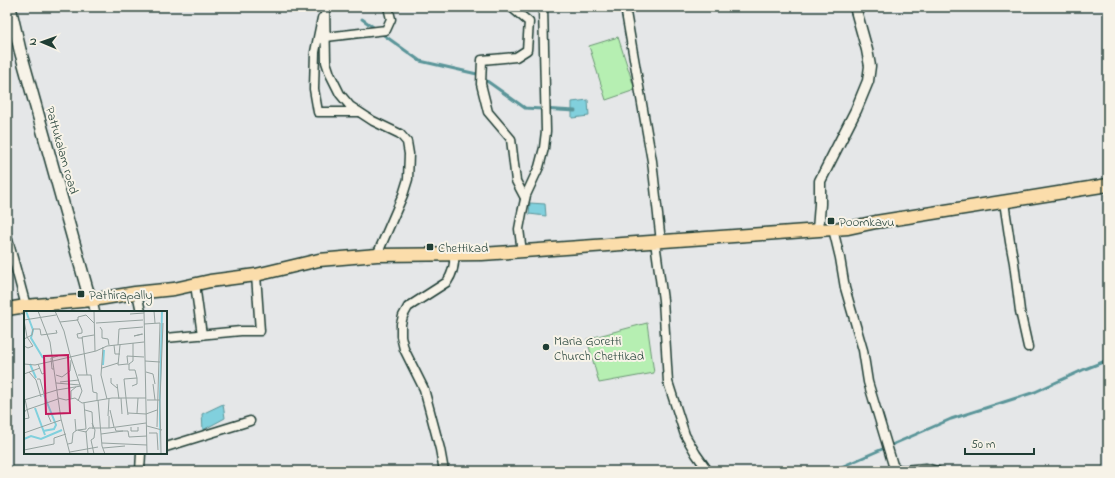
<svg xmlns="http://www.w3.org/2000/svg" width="1115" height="478" viewBox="0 0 1115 478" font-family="'Indie Flower',sans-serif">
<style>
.green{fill:#b6efb2;stroke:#6a9673}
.water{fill:#81d0dd;stroke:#5a9599}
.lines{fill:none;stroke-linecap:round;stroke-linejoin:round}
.stream{stroke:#5a9599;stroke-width:3}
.minor-casing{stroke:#1f3d34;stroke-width:11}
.tertiary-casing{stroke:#1f3d34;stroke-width:13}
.secondary-casing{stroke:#1f3d34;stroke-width:14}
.primary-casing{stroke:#1f3d34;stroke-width:15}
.minor{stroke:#f7f3e8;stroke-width:8}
.tertiary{stroke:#f7f3e8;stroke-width:10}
.secondary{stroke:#f7f3e8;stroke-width:11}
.primary{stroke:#fbddab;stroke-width:12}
.poi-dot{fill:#1f3d34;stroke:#f7f3e8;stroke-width:1.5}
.labels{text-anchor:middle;stroke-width:4;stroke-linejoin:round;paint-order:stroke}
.street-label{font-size:13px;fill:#1f3d34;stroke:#f7f3e8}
.poi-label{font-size:13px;fill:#1f3d34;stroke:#f7f3e8;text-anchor:start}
.inset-river{fill:none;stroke:#81d0dd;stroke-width:2}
.inset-road{fill:none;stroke:#96a3a0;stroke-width:1}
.view{fill:#c2185b;fill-opacity:0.15;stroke:#c2185b;stroke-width:2}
.inset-edge{fill:none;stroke:#1f3d34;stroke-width:2}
</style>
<rect width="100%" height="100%" fill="#e5e7e8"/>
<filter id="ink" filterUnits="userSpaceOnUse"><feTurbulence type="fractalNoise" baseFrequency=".025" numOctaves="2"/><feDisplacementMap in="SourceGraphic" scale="8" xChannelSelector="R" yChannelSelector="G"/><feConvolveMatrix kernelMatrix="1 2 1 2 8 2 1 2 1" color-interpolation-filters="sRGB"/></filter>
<g filter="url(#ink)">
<g class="green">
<path d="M618,37l17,53 -29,10 -17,-54z"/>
<path d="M647,323l7,50 -55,10 -12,-44z"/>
</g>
<g class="water">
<path d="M588,100l1,16 -17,2v-16z"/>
<path d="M530,203l15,1 1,12 -17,-2z"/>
<path d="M223,404l2,14 -22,12 -1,-16z"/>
</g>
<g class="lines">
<g class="stream">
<path d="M362,19l14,10"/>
<path d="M381,33l39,28 57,13 48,34 50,3"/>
<path d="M832,471l119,-52 84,-27 50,-23 23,-9"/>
</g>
<defs>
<g id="minor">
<path d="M325,7l1,55 4,12 10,20 10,12 23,15 27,13 7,8 2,12 -1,25 -5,16 -26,60"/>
<path d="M511,7l18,15 -2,28 -11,7 -34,3 -1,24 7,28 23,27 5,42 9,17"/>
<path d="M625,7l27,154 9,81"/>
<path d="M322,18l-7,34 -1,37 4,23h40"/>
<path d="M322,39l4,-2 60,-7 5,-11 -3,-12"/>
<path d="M1004,202l6,40 4,21 6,48 8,36"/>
<path d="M833,229l7,29 5,30 18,62 5,32 25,83 4,4 6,1 23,-2 11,3"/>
<path d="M7,236l19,70 3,6"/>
<path d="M655,242l8,58 5,82 17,53 11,19 12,17"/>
<path d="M522,252l-3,-23 3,-16 4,-18 13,-28 5,-19 2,-17 -3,-124"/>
<path d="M195,284l7,51"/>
<path d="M137,293l4,19"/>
<path d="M92,300l3,12"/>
<path d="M166,338l75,-7h19l-4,-56"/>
<path d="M166,447l84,-26"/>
<path d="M140,471l1,-18"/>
<path d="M444,471l-4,-22 -16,-60 -20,-40 -3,-13v-12l2,-8 5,-9 39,-25c6,-9 8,-17 7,-27"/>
</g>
<path id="tertiary" d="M818,230l2,-26v-23l36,-71 12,-29 2,-15 -3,-16 -12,-43"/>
<path id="secondary" d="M10,7l10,43 67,239 5,11"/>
<path id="primary" d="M7,309l19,-3 66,-6 43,-7 39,-4 36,-8 46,-6 63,-15 58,-5 105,-1 351,-25 15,-1 28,-6 232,-37"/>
</defs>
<use href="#minor" class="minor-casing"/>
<use href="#tertiary" class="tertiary-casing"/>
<use href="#secondary" class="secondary-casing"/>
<use href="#primary" class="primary-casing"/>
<use href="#minor" class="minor"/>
<use href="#tertiary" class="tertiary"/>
<use href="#secondary" class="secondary"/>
<use href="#primary" class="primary"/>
</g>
</g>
<g class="poi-dot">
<rect x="827" y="217" width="8" height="8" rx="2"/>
<rect x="426" y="243" width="8" height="8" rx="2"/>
<rect x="77" y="290" width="8" height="8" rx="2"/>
<circle cx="546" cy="347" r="4"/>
</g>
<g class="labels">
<g class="street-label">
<text transform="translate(63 150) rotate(74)" y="5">Pattukalam road</text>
</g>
<g class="poi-label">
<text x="839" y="226">Poomkavu</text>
<text x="438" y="252">Chettikad</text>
<text x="89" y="299">Pathirapally</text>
<text x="554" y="345">Maria Goretti<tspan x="554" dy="15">Church Chettikad</tspan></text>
</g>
</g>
<g transform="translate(24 311)">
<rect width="143" height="143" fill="#e5e7e8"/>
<path d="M137,0h2l-4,143v-54z" fill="#81d0dd"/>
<path class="inset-river" d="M2,0l7,19 -2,8 12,20M6,53l6,14M79,54l1,-15M11,97l10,27M19,120l11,-2 2,-4 -12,-30M0,128l7,-3 10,3 21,-9"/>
<path class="inset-road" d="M14,0l12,31 11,77 9,35M31,0l9,20 6,24M70,0l1,40M120,0l3,143M130,0l1,12M106,3l14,-1M53,8l5,11v3l-5,1 1,4h5M0,9l32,-5M36,11l18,-2v-3l8,-2 8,8M72,12l47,-3M120,13l16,-1M76,16l2,3v8l6,1 1,6M118,23l-8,2 9,-2M0,28l8,-4 1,-6h7l1,6 16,-2 -1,-3M109,32v18l-4,3v6h6l2,8M90,34l1,9h5M94,34l1,-16 24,-2M96,34l-2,20 9,-1M0,35l4,2 5,-2 -6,-9 -3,-17M79,36l-2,28 6,24M46,44l12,36 -4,10M29,50l43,-10 11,-5 37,-4M121,50l15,1M0,53l11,1 18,-4M14,53l4,10 3,-1M104,54l-1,-9 17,1M78,57l16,-5M30,58h-2l-1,-11 7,-2M5,61l7,8 5,17M122,61l7,2 2,10M0,63l16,-6M32,64l6,2 8,-6 1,-11M54,64h13l2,17 4,1v7M63,64l-5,-38 12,-2M87,67v5l6,5M13,68h3l4,15M36,71l19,-2M32,72l24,2M93,73l2,15M129,73l2,16M33,79l24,-4M34,87l8,2 9,-2 7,5 30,-5h34M97,87l1,16M102,87l-2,-19 13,-1v6l-5,2M102,87l2,17M47,88v-8l5,-4M0,89l33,-10M74,89l4,46 3,8M123,89h13l3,-77M136,89l1,54M61,99l7,2 1,17M86,99l4,17M0,102l2,-3 32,-11M104,102l18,1 11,-4M113,102l1,-15M84,105l1,-17M0,108l5,-1 -4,-19M51,108l1,12M27,111l-3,-7 12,-2M68,112l3,7 -1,8 -3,2 3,14M123,115l15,4M107,116v4h7v-4M133,116l3,-104M85,117l37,-5M91,117l1,3h12l1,6 18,-1M54,119l8,-1 -2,-26M62,120l2,23M0,122l37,-13M125,122h8l1,17M77,123l22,-3M78,132l45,2M44,133l4,-1 1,-10 4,-3 9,2 3,-4h20v-12M79,137l22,-2M0,139l30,-6v-6l12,-4M46,141l28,-5"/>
<path class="view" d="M44,44l2,58 -24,1 -2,-58z"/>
<rect width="143" height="143" class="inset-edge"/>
</g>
<rect width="1115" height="478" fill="none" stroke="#f7f3e8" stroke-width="24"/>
<rect x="12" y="12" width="1091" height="454" fill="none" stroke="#1f3d34" stroke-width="1.5" filter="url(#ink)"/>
<g transform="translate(42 42) rotate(272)" stroke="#f7f3e8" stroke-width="3" paint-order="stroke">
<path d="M0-3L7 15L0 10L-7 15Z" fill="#1f3d34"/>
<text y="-6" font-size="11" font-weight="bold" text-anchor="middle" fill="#1f3d34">N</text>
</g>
<path d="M965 448v6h69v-6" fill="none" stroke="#1f3d34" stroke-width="2"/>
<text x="971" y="448" font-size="12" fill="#1f3d34" stroke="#f7f3e8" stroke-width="3" paint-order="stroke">50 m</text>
</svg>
